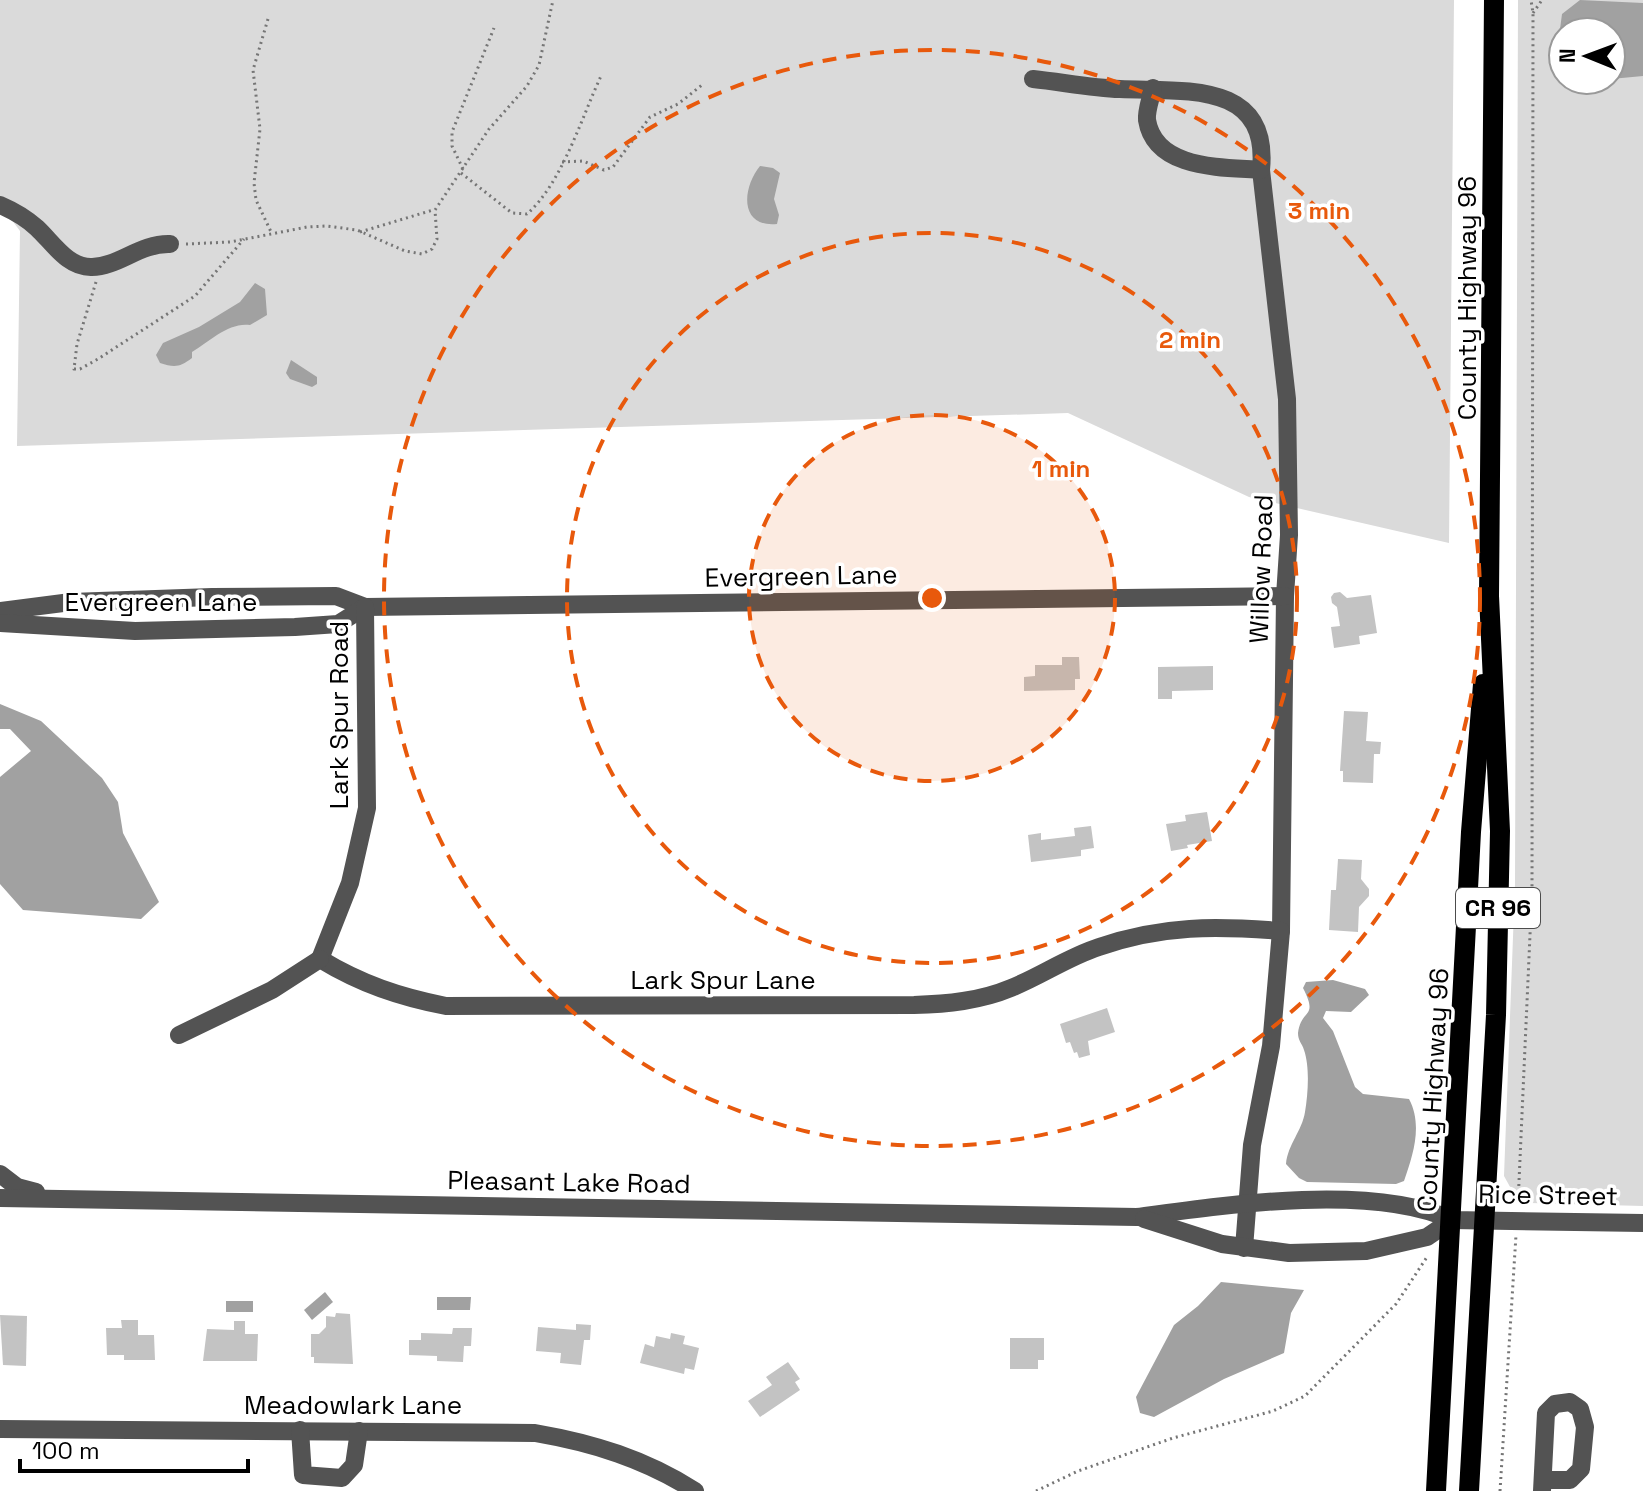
<svg xmlns="http://www.w3.org/2000/svg" width="1643" height="1491" viewBox="0 0 1643 1491" font-family="'Space Grotesk',sans-serif">
<style>
.green{fill:#dadada;fill-rule:evenodd}
.water{fill:#a1a1a1}
.building{fill:#c3c3c3}
.lines{fill:none;stroke-linecap:round;stroke-linejoin:round}
.path{stroke:#757575;stroke-width:3;stroke-dasharray:2 4;stroke-linecap:butt}
.minor{stroke:#535353;stroke-width:18}
.major{stroke:#000;stroke-width:20}
.ring{fill:none;stroke:#e8590c;stroke-width:4;stroke-dasharray:14 10}
.labels{text-anchor:middle;stroke-width:7;stroke-linejoin:round;paint-order:stroke}
.shield{fill:#fff;stroke:#4c4c4c;stroke-width:2}
.shield-label{font-size:24px;font-weight:bold;fill:#000}
.street-label{font-size:26px;fill:#000;stroke:#fff}
.centre{fill:#e8590c;stroke:#fff;stroke-width:4}
.ring-label{font-size:24px;text-anchor:middle;font-weight:bold;fill:#e8590c;stroke:#fff;stroke-width:7;stroke-linejoin:round;paint-order:stroke}
</style>
<rect width="100%" height="100%" fill="#fff"/>
<g class="green">
<path d="M0,0h1454l-5,543 -200,-46 -181,-84 -1051,33 3,-215 -20,-27z"/>
<path d="M1518,0h125v1206l-113,-3 -16,-9 -10,-18 11,-292zM1563,32h48v48h-48z"/>
</g>
<g class="water">
<path d="M1580,0l63,3v73l-32,3v-47h-48v48h40l-33,4 -13,-6v-26l5,-38z"/>
<path d="M760,166l13,2 7,5 -6,26 5,16 -2,9c-38,4 -35,-36 -17,-58z"/>
<path d="M255,283l10,6 2,26 -17,10c-21,-3 -40,16 -58,27v6c-12,9 -17,10 -32,5l-4,-8 7,-12 36,-16 41,-25z"/>
<path d="M291,360l26,17v7l-5,3 -22,-8 -4,-6z"/>
<path d="M0,704l41,17 61,57 16,24 5,31 36,69 -18,17 -118,-9 -23,-26v-107l31,-26 -21,-22h-10z"/>
<path d="M1333,980l32,9 4,6 -18,17 -25,-1 -3,7 10,13 22,56 8,7 46,5c14,26 4,56 -5,82l-8,3 -89,-2 -8,-4 -13,-14c2,-20 16,-33 19,-52 3,-18 5,-45 -1,-62 -2,-7 -6,-9 -6,-17 3,-25 21,-14 5,-45l3,-6z"/>
<path d="M1221,1282l83,8 -13,23 -7,40 -60,26 -70,38 -14,-4 -4,-16 38,-72 24,-19z"/>
<path d="M325,1292l8,10 -21,18 -8,-10z"/>
<path d="M437,1297h34l-1,13h-33z"/>
<rect x="226" y="1301" width="27" height="11"/>
</g>
<g class="building">
<path d="M1340,592l7,6 24,-3 6,38 -18,3 1,8 -26,4 -3,-21 9,-1 -3,-19 -5,-4 -1,-6 3,-4z"/>
<path d="M1062,657h17l1,22h-5v11l-51,1v-14l11,-1v-11h27z"/>
<path d="M1213,666v24l-41,1v8h-14v-32z"/>
<path d="M1344,711l24,1 -2,29 15,1 -1,12h-6l-1,29 -30,-1v-11h-3z"/>
<path d="M1207,812l5,29 -25,4 1,3 -17,3 -5,-27 20,-3 -1,-6z"/>
<path d="M1091,826l3,22 -13,2v6l-50,6 -3,-27 13,-2v7l34,-4 -1,-8z"/>
<path d="M1338,859l24,1 -1,19 8,10v7l-10,11 -1,25 -29,-2 2,-40h5z"/>
<path d="M1107,1008l8,24 -27,9 2,14 -11,3 -2,-6 -3,1 -4,-11 -4,1 -6,-19z"/>
<path d="M336,1313l14,1 3,50 -39,-1v-6h-3v-23h8l7,-7v-11l9,1z"/>
<path d="M0,1315l27,1 -1,50 -23,-1z"/>
<path d="M121,1320h17v15h16l1,25h-31v-5h-17l-1,-27h16z"/>
<path d="M234,1321h11v13h13l-1,27h-54l4,-32 27,1z"/>
<path d="M576,1324l15,1 -1,15h-6l-3,25 -21,-2 1,-10 -25,-2 2,-24 38,3z"/>
<path d="M453,1328h19l-1,18h-7l-1,16 -26,-1v-5l-28,-1v-15h12v-7l31,1z"/>
<path d="M671,1333l14,3 -2,8 16,4 -5,22 -9,-2 -1,6 -44,-11 5,-19 9,3 2,-11 14,3z"/>
<path d="M1010,1338h34v22h-6v9h-28z"/>
<path d="M788,1362l12,17 -5,3 5,8 -40,27 -12,-16 24,-16 -6,-8z"/>
</g>
<g class="lines">
<g class="path">
<path d="M1533,13l9,-13"/>
<path d="M268,19l-15,51 7,59 -6,54 2,17 16,34"/>
<path d="M562,162l21,-1 21,9 9,-3 37,-50 28,-13 24,-19"/>
<path d="M463,169l-11,-23v-14l42,-104"/>
<path d="M461,173l51,40 15,1c35,-31 54,-95 74,-138"/>
<path d="M360,232l73,-22"/>
<path d="M186,244l44,-2 77,-15 19,-1 31,4 48,21 17,3 10,-5 5,-10 -2,-29 54,-81 38,-43 12,-21 14,-65"/>
<path d="M96,282l-19,62 -3,25h6l18,-10 97,-63 49,-57"/>
<path d="M1518,1204l14,-314 1,-877 -2,-13"/>
<path d="M1036,1491l42,-20 95,-33 100,-27 32,-15 91,-92 31,-47"/>
<path d="M1500,1491l16,-256"/>
</g>
<g class="minor">
<path d="M1033,79c29,3 58,9 87,10 61,3 150,-10 141,81l26,229 2,136 -4,61 -4,335 -10,115 -19,99 -8,103"/>
<path d="M1153,88c-2,10 -7,23 -6,32 8,50 76,47 114,50"/>
<path d="M0,205c14,6 26,13 37,23 16,15 31,40 55,39 26,0 48,-24 78,-23"/>
<path d="M0,611l71,-9 141,-5 124,-1 29,11 920,-11"/>
<path d="M0,623l135,8 160,-4 43,-3 27,-17"/>
<path d="M320,959c41,25 80,38 126,47l468,-1c33,-1 66,-4 97,-17 30,-12 57,-31 88,-41 64,-22 117,-21 182,-16"/>
<path d="M320,959l30,-76 17,-75 -2,-201"/>
<path d="M179,1035l93,-45 48,-31"/>
<path d="M0,1174l17,13 19,5"/>
<path d="M0,1198l1137,19c87,-12 235,-34 315,3l191,3"/>
<path d="M1144,1219l78,25 67,9 77,-2 61,-14 25,-17"/>
<path d="M0,1429l535,4c58,10 110,26 160,58"/>
<path d="M300,1430l3,45 39,3 12,-13 5,-34"/>
<path d="M1542,1491l4,-78 9,-9 15,-2 10,7 5,18 -4,42 -11,11h-27"/>
</g>
<g class="major">
<path d="M1436,1491l35,-659 12,-148"/>
<path d="M1469,1491l27,-476 4,-184 -11,-235 5,-596"/>
</g>
</g>
<circle cx="932" cy="598" r="183" fill="#e8590c" fill-opacity=".12"/>
<g class="ring">
<circle cx="932" cy="598" r="183"/>
<circle cx="932" cy="598" r="365"/>
<circle cx="932" cy="598" r="548"/>
</g>
<g class="labels">
<rect class="shield" x="1456" y="888" width="84" height="40" rx="6"/>
<g class="shield-label">
<text x="1498" y="916">CR 96</text>
</g>
<g class="street-label">
<text transform="translate(1467 298) rotate(-90)" y="9">County Highway 96</text>
<text transform="translate(1261 569) rotate(-88)" y="9">Willow Road</text>
<text transform="translate(801 576) rotate(-1)" y="9">Evergreen Lane</text>
<text x="161" y="611">Evergreen Lane</text>
<text transform="translate(339 715) rotate(-90)" y="9">Lark Spur Road</text>
<text x="723" y="989">Lark Spur Lane</text>
<text transform="translate(1433 1090) rotate(-87)" y="9">County Highway 96</text>
<text transform="translate(569 1182) rotate(1)" y="9">Pleasant Lake Road</text>
<text transform="translate(1548 1195) rotate(1)" y="9">Rice Street</text>
<text x="353" y="1414">Meadowlark Lane</text>
</g>
</g>
<circle cx="932" cy="598" r="12" class="centre"/>
<g class="ring-label">
<text x="1319" y="219">3 min</text>
<text x="1190" y="348">2 min</text>
<text x="1061" y="477">1 min</text>
</g>
<g transform="translate(1587 56) rotate(271)"><circle r="38" fill="#ffffff" stroke="#999999" stroke-width="2"/>
<path d="M0-6L14 30L0 20L-14 30Z" fill="#000000"/>
<text y="-12" font-size="22" font-weight="bold" text-anchor="middle" fill="#000000">N</text>
</g>
<path d="M20 1459v12h228v-12" fill="none" stroke="#000000" stroke-width="4"/>
<text x="32" y="1459" font-size="24" fill="#000000" stroke="#ffffff" stroke-width="6" paint-order="stroke">100 m</text>
</svg>
